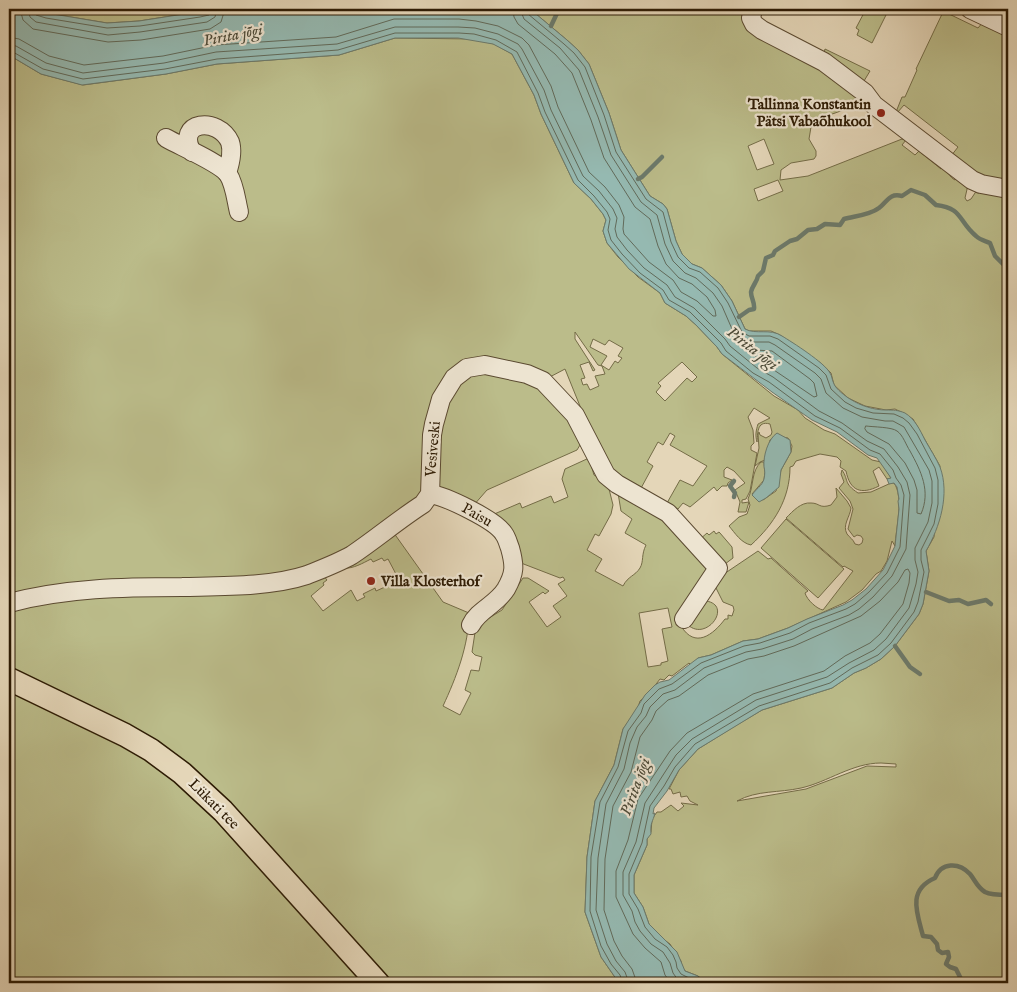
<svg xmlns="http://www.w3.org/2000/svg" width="1017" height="992" font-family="'IM FELL English',serif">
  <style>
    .green { fill: #bbbc8a; stroke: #746c47; fill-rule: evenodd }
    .water { fill: #95b9b1; stroke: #6b7a6c }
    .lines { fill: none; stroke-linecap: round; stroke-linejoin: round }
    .shore { stroke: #616a5a; stroke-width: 1 }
    .stream { stroke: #6b7a6c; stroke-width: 4.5 }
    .minor-casing { stroke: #5b4a31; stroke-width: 20 }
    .major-casing { stroke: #2d1b04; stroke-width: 25 }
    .minor { stroke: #ede4d1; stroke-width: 18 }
    .major { stroke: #e4d6b8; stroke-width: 22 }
    .poi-dot { fill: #8f2418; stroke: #ede4d1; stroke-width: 2 }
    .labels { text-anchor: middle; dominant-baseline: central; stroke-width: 4.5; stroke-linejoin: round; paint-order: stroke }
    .poi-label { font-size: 15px; font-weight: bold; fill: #2d1b04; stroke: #ede4d1; text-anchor: end }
    .street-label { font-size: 15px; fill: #2d1b04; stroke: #ede4d1 }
    .water-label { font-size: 16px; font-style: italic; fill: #4c4a38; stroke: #ede4d1 }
  </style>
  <rect width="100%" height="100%" fill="#e4d6b8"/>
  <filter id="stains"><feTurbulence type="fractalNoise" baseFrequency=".004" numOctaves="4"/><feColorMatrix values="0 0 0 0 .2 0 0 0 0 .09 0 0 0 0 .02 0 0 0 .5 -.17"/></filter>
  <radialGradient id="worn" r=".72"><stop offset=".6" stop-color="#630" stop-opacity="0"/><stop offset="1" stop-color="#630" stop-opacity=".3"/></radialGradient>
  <g class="green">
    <polygon points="32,9 216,9 139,21 107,23 47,13"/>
    <path d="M 527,9 L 741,9 L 745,19 L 769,38 L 860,95 L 860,104 L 824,117 L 811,127 L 809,139 L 816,151 L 816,156 L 814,159 L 791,163 L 781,170 L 780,180 L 808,176 L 902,139 L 906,140 L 902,145 L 915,155 L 919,151 L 941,169 L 943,167 C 948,171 949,177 955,180 L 958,177 L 968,185 L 965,198 L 967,201 L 971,199 L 977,190 L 1008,196 L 1008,983 L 706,983 L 698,976 L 685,971 L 682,966 L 681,961 L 670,944 L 658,935 L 649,924 L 643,907 L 634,893 L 634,875 L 647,845 L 647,839 L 651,832 L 652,819 L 657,812 L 661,812 L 671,805 L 678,811 L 684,806 L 681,803 L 698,805 L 690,801 L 687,796 L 681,797 L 680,792 L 673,794 L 671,789 L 669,789 L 679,770 L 698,749 L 735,726 L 762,710 L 832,688 L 854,673 L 866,668 L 881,659 L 895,646 L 919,614 L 923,604 L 929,571 L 926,551 L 934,537 L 940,466 L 913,419 L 905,414 L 895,409 L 886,410 L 865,406 L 848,398 L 834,385 L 831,373 L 822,364 L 780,335 L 771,331 L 749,331 L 745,329 L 732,301 L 721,285 L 702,268 L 692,264 L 682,254 L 676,241 L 667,209 L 663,204 L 650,196 L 621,150 L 609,113 L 589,64 L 578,50 L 567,40 L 530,9 ZM 764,139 L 774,164 L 757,170 L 748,146 ZM 778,180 L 783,191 L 758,201 L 754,189 ZM 881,763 L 896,764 L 896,767 L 867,766 L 806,789 L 737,801 C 757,790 779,793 801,788 C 828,782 852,763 881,763 Z"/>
    <polygon points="866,9 889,9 872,43 857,35 859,30 856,28"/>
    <polygon points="943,12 947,13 978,28 983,22 1008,31 1008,184 983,179 951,156 958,147 904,105 897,113 896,112 902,97 905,97 917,70 916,69"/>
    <path d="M 395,38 L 473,39 L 494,44 L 512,54 L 534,95 L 541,114 L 574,183 L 591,199 L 603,214 L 606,220 L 603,231 L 607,243 L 618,257 L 638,277 L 660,293 L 665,303 L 686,316 L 696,325 L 717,347 L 722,354 L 774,396 L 798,410 L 805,418 L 824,430 L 835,434 L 872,460 L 881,462 L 891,478 L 887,479 L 879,467 L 873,471 L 879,486 C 861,495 850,491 846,471 L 840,467 L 841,461 L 837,457 L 820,454 L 796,461 L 793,466 L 790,467 C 790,499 774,524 751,545 C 741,543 735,533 729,526 L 739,517 L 747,514 L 750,505 L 748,499 C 754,486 751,471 761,462 L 764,462 L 765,471 L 764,480 L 752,494 L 763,500 L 776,491 L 781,470 L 791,452 L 792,446 L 788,438 L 782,437 L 780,435 L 770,440 L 765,460 L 760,462 L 755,466 L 759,448 L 758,434 L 759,432 L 760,435 L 766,438 L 771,435 L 772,432 L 770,424 C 756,420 758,435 757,442 C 755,435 756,431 758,424 L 770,418 L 754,408 L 748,417 L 753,430 L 754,443 L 751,446 L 751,450 L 757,453 L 750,491 L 746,499 L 742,500 L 742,503 L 749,502 L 746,512 L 738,512 L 740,502 L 735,490 L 745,483 L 734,471 L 727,467 L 724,470 L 724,477 L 732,480 L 728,483 L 727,486 L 722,486 L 717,491 L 714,487 L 690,507 L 683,503 L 678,509 L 667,503 L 680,480 L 693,486 L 707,466 L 670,445 L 675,436 L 670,433 L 663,445 L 658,442 L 647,462 L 653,466 L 640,490 L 619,478 L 603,463 L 565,369 L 546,379 L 550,396 L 583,440 L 577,450 L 487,490 L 473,506 L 442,492 L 323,575 L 327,580 L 323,583 L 324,585 L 311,596 L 323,611 L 351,590 L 357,601 L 365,597 L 363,594 L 375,588 L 376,591 L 394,583 L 392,579 L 397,576 L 388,559 L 384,561 L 382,558 L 373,562 L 371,559 C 363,563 353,569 344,568 L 391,529 L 443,602 L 469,613 C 469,645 456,678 443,706 L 460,715 L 471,693 L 465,690 L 471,670 L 479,671 L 482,657 L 475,655 L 472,652 L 476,626 L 502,610 L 523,578 L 528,578 L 549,591 L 545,594 L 543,592 L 529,602 L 547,627 L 561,617 L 553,606 L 567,596 L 558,584 L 565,580 L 563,577 L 560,578 L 521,563 L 492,515 L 520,503 L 522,508 L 551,496 L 554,503 L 568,497 L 562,479 L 565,469 L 589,458 L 594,475 L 604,481 L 609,489 L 613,505 L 611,514 L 599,536 L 595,534 L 587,550 L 602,559 L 595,571 L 623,586 C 628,576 635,576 640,568 C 644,561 641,555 646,545 L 625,533 L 632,519 L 621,511 L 618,493 L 648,504 L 710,567 L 681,626 C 695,649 713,635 725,619 L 728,619 L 728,615 L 732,616 L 734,610 L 733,606 L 723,602 L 714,584 L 715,580 L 758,551 L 768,559 L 771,558 L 808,591 L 805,593 C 807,600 817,609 823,610 L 853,571 L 844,566 L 843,567 L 786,518 C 793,511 801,502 811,503 C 820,503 819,509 831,505 L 837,497 L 836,488 L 847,501 L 851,508 C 850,517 842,525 847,534 C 850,538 853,539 855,544 L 859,545 L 862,543 L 863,539 L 861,536 L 857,535 L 854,537 L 848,529 L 853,509 L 850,501 L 839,488 L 844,482 L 841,474 L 842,470 C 849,480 843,483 858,493 L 871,492 L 891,483 L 894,483 C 904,497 896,528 895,546 L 892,541 L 887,561 L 881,571 L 876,574 L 862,590 L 846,602 L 788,628 L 758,639 L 743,641 L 711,655 L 698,658 L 691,665 L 689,663 L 672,676 L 669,675 L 664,680 L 660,679 L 650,692 L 640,701 L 637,710 L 623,729 L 614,765 L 595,801 L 587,857 L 585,912 L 601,957 L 619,983 L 9,983 L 9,55 L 41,74 L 83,85 L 166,74 L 217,64 L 339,55 ZM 575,332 L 598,365 L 602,366 L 605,374 L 595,376 L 599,386 L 590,390 L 587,384 L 583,385 L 581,379 L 585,378 L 580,365 L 589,362 L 593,371 L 595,370 L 575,339 ZM 593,339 L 605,345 L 609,340 L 623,348 L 618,356 L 622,358 L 618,363 L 615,361 L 609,370 L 601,365 L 607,356 L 590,347 ZM 682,362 L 697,377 L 692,382 L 687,378 L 665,401 L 656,392 L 661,386 L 658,383 ZM 668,608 L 672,627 L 662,629 L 668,661 L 661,663 L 661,665 L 648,667 L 639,613 Z"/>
    <polygon points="825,49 870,71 864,81 860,83 824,53"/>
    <polygon points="786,519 844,569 818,598 761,548"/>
    <polygon points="714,531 716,534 719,532 720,533 732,547 733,558 725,564 699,540 707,533 709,535"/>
    <path d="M 706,601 C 733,605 707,642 688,625 Z"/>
  </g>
  <g class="water">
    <path d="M 9,9 L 32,9 L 47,13 L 107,23 L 139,21 L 216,9 L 530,9 L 567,40 L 578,50 L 589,64 L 609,113 L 621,150 L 650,196 L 663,204 L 667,209 L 676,241 L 682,254 L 692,264 L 702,268 L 721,285 L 732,301 L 745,329 C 756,335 770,328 782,336 C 792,342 825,363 830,373 C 832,376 832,380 834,384 C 836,389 845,396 850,399 C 861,406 874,410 886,410 C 893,410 898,410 905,413 C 915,419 920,430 925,440 C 930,449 936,458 940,467 C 950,494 940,527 926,551 L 929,571 L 923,604 L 919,614 L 895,646 L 881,659 L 866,668 L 854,673 L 832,688 L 762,710 L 698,749 L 679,770 L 667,791 L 654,808 L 653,814 L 655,813 C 653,822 650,822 651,834 L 647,839 L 647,845 L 634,875 L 634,893 L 643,907 L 649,924 L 677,952 L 685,971 L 698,976 L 706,983 L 619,983 L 601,957 L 585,912 L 587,857 L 595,801 L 614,765 L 623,729 L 645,695 L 655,685 L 660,682 L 669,680 L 698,658 L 711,655 L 743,641 L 758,639 L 788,628 L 807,619 L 843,605 L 852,600 L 866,589 L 883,570 L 895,546 L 899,509 L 898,501 L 899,499 L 897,487 L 894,483 L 889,484 L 887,479 L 891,478 L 877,458 L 868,455 L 837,432 L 812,420 L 772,392 L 722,354 L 717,347 L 696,325 L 686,316 L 665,303 L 660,293 L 629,269 L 607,243 L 603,231 L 606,220 L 603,214 L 591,199 L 574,183 L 541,114 L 534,95 L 512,54 L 493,44 L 458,38 L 395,38 L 339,55 L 217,64 L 166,74 L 82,85 L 41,74 L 9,55 Z"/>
    <path d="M 777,433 L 790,440 L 791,452 L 781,470 L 779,487 L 766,498 L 759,502 L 752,495 C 756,489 762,486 764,479 C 765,474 765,471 764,467 C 763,456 768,439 777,433 Z"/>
  </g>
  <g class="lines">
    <g class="shore">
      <polyline points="20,9 23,20 33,29 108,42 141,40 210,29 221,22 225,9"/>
      <polyline points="28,9 30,17 36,22 108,35 140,32 207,22 215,17 217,9"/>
      <polyline points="34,9 36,15 46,18 107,28 140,26 200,17 209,15 211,9"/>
      <polyline points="520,9 524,19 560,48 579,70 598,117 611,155 641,202 657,215 665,244 673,261 685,273 696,278 713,293 722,306 732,329 739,338 748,342 769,342 775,345 815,373 821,379 826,393 843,408 862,417 885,421 893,421 904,427 929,470 932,481 932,503 928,522 915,548 915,560 918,572 916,584 909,608 886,639 874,650 849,663 827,677 756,700 692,739 676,755 645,803 636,842 623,872 623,895 632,911 635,922 640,931 651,944 663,952 670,963 673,973 678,980 684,983"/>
      <polyline points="527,9 528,14 564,44 574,53 585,67 604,115 616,152 646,199 663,212 671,242 678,257 689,268 700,272 718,288 728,303 742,332 749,336 770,336 778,339 819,368 826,375 831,389 845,402 856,408 873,413 894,414 903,418 909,423 917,434 935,468 938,480 938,504 934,524 921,550 921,560 924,572 918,602 914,612 891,643 878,655 852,668 830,683 759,706 695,744 675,767 664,786 650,806 642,843 629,874 629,894 638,909 645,927 655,939 667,947 673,955 676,962 677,968 681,974 699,983"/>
      <polyline points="9,37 19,39 49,56 84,65 163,56 216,45 336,37 394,19 459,19 476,21 498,26 522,38 529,45 551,86 558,107 589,172 605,187 619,205 624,217 623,229 624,234 649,262 673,280 681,292 697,301 713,316 716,316 715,310 707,297 692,284 679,278 666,264 658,246 650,219 635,207 604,158 591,120 572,73 555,54 518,24 514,17 513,9"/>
      <polyline points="9,45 16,46 46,63 83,73 164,63 216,52 337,44 395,27 458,27 475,28 498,34 518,44 522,49 544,90 551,110 583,176 599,191 613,209 617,218 615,229 617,237 627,250 644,268 667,285 675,297 694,308 725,339 730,346 757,368 773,377 819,411 842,423 867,441 884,449 898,467 907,482 910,495 906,549 892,576 873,597 859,609 849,615 812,629 793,639 762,649 746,652 704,668 675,690 663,694 650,707 646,716 637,727 630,743 624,769 606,804 598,858 596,910 607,944 616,961 625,972 629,983"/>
      <polyline points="9,51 13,52 43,69 83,79 165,69 217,59 338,50 395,33 459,33 474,34 496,40 517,52 538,93 545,112 578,180 594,196 607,212 610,219 608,230 611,240 622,254 640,273 663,290 669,300 690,312 721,343 726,351 753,373 769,382 815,416 840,428 870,450 880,454 893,470 896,478 901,485 904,495 900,547 887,573 869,592 855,604 846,609 809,623 790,633 760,643 744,646 701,663 672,684 659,689 644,704 641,713 628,731 618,767 600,802 591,857 590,911 601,946 611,964 620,975 623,983"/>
      <polygon points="755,350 772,351 810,379 814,383 817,396 814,397 762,362 753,354"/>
      <path d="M 866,426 C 873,427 892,427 897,431 C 903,435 906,445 910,451 C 921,471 931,491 921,514 L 917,513 L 917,490 L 914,480 L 905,463 L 889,444 L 867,432 L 865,429 Z"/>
      <polyline points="637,983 632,969 622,956 614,941 604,910 605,859 613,806 631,772 640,737 652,720 656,711 668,700 679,696 708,675 748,659 764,656 794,646 861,616 880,601 898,582 905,570 908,569 910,573 909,583 903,604 880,634 870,643 845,656 824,671 753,694 687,733 670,751 638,799 628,840 616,871 616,897 633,934 645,948 661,962 665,975 671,983"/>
    </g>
    <g class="stream">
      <polyline points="551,26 559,9"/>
      <polyline points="638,179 642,177 662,157"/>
      <path d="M 739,317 L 749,310 L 754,309 C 755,302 751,299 751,292 C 752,286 757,282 758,276 L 763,271 L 766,258 L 773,255 L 775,251 L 790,241 L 797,239 L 808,230 L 817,229 L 825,224 L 840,225 L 844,219 C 855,216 870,215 879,208 C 888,201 889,193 902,196 L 911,190 L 925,195 L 936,205 C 963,208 958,221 976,236 C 980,240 986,241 990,243 L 995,256 L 1008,269"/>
      <polyline points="734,481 730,486 735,493 734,497"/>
      <polyline points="926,592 949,601 959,600 968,604 986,600 991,604"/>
      <polyline points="895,646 910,667 920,674"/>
      <path d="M 963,983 L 956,969 L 950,967 L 946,964 L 949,957 L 948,952 L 942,953 L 938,950 L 937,944 L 931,937 L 923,936 C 917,913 907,890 935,878 C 941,862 959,862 970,874 C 975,880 977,887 985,892 C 991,895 1001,895 1008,895"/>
    </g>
    <defs>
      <g id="minor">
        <polyline points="753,9 751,18 754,24 762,30 824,62 865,93 874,105 972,180 981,184 1008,189"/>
        <polyline points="970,9 1008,27"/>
        <path d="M 166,138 C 180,146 220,163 228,174 C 235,185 236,200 239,212"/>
        <path d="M 192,152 C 175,121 218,116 230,142 C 233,151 230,164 227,173"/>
        <path d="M 430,494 C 445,496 496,520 504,534 C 507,538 508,543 510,548 C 515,566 515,573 506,589 C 496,605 478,610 471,625"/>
        <path d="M 9,603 C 65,588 124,587 182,587 C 220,586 271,587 307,575 C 322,569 338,563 352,555 C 376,539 398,520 423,504 L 430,494 L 432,435 L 434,424 L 441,399 L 454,378 L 467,368 L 485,365 L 527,374 L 543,381 L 575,415 L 606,475 L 617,484 L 668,513 L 718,568 L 684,619"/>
      </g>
      <polyline id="major" points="9,679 125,735 151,750 182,773 223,811 378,983"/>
    </defs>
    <use href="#minor" class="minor-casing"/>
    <use href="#major" class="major-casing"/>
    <use href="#minor" class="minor"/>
    <use href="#major" class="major"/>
  </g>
  <g class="poi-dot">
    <circle cx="881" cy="113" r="5"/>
    <circle cx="371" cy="581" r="5"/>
  </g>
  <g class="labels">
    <g class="poi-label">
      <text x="871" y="104">Tallinna Konstantin<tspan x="871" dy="17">Pätsi Vabaõhukool</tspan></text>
      <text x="381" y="581" text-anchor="start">Villa Klosterhof</text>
    </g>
    <g class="street-label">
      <text transform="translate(433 449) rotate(-85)">Vesiveski</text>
      <text transform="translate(477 515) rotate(30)">Paisu</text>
      <text transform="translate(214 804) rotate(45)">Lükati tee</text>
    </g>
    <g class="water-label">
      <text transform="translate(233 36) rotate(-11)">Pirita jõgi</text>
      <text transform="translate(752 349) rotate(38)">Pirita jõgi</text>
      <text transform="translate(636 787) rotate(-70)">Pirita jõgi</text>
    </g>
  </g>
  <rect width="1017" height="992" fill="none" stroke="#e4d6b8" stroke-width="30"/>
  <rect x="10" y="10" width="997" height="972" fill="none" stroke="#2d1b04" stroke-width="2.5"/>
  <rect x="15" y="15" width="987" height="962" fill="none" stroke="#2d1b04"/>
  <rect width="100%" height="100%" filter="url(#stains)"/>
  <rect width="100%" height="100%" fill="url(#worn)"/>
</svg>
